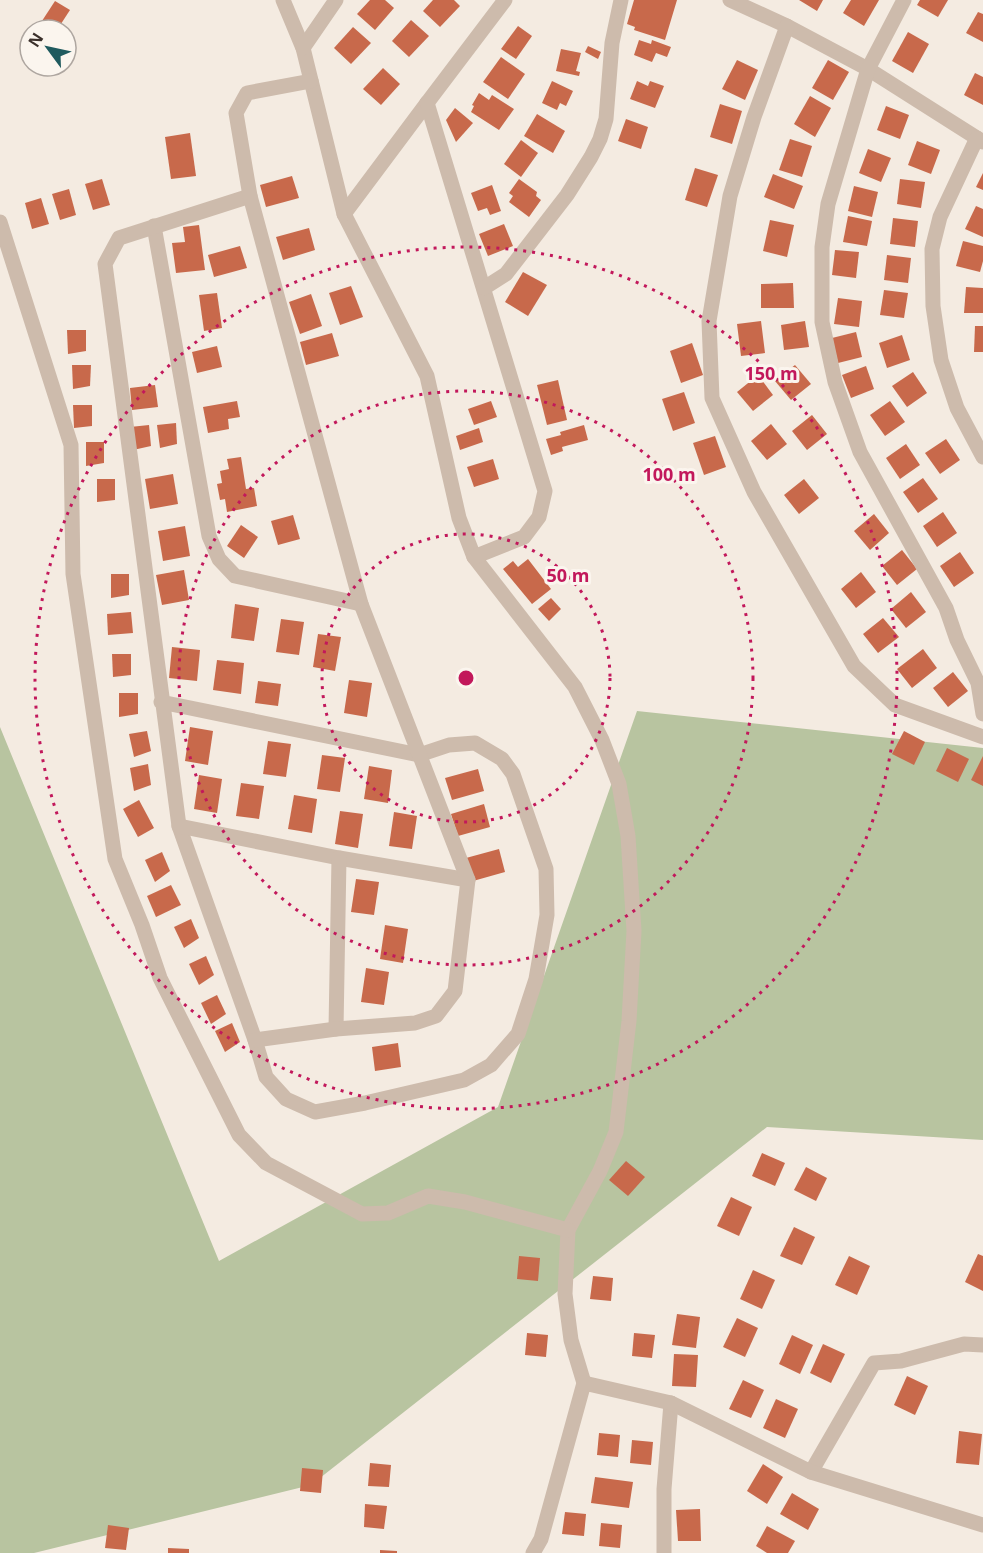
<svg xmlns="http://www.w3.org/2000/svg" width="983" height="1553" font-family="'Open Sans',sans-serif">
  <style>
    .green { fill: #b8c4a0 }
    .building { fill: #c8694b }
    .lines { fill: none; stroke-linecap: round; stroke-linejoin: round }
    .minor { stroke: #cdbbac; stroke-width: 15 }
    .tertiary { stroke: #cdbbac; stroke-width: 15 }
    .ring { fill: none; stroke: #c2185b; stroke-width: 3; stroke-dasharray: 3 6 }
    .centre { fill: #c2185b; stroke: #fbf5ee; stroke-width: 3 }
    .ring-label { font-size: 18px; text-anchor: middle; font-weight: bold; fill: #c2185b; stroke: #fbf5ee; stroke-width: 6; stroke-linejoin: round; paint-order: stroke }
  </style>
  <rect width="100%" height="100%" fill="#f4ebe1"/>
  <polygon class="green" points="637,711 983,748 983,1140 767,1127 311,1485 34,1553 0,1553 0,727 219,1261 498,1107"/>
  <g class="building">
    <polygon points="370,0 385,0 394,8 375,30 357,14"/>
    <polygon points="433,0 454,0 460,6 440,27 423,11"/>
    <polygon points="634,0 677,0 665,40 634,30 635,27 627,24"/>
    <polygon points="799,0 823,0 817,11"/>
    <polygon points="851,0 879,0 864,26 843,13"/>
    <polygon points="920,0 948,0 938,17 917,5"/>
    <polygon points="55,1 70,10 57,30 50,30 40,24"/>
    <polygon points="978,12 983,14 983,42 966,33"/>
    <polygon points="411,20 429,36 409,57 392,41"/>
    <polygon points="518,26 532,36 516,59 501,49"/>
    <polygon points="353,27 371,43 351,64 334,48"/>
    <polygon points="908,32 929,44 913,73 892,61"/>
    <polygon points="639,40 651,44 652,40 671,47 667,57 656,53 652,62 634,55"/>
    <polygon points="588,46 601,52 598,59 585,52"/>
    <polygon points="561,49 581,53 576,71 580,72 579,76 556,71"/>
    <polygon points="501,57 525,74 508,99 483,82"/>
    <polygon points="737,60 758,70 745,100 722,89"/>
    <polygon points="828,60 849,72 833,100 812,88"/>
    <polygon points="383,68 400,84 381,105 363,89"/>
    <polygon points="975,73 983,77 983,105 964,95"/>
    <polygon points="552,81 573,91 566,106 560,103 557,110 542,103"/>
    <polygon points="637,81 648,86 650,81 664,86 655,108 630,99"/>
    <polygon points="479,93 489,100 492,95 514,109 499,130 471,112 474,106 472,105"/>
    <polygon points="810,96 831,108 815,137 794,124"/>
    <polygon points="720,104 742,111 732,144 710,137"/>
    <polygon points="886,106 909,115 900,139 877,130"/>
    <polygon points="455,108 473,123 456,142 446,120"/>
    <polygon points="537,114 565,131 553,153 524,136"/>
    <polygon points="626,119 648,127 641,149 618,141"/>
    <polygon points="190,133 196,176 171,179 165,137"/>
    <polygon points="790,139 812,146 802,177 779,170"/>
    <polygon points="521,140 538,153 521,177 504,164"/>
    <polygon points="917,141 940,150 931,174 908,165"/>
    <polygon points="868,149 891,158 881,182 859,173"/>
    <polygon points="695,168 718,175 707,207 685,200"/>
    <polygon points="983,173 983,190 976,187"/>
    <polygon points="773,174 803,186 794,209 764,197"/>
    <polygon points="292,176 299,198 266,207 260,185"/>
    <polygon points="102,179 110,205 93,210 85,184"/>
    <polygon points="519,179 537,192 536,196 541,200 529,217 509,202 513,196 509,193"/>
    <polygon points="900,179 925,182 921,208 897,204"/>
    <polygon points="492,185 501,211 490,215 487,208 478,211 471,193"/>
    <polygon points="854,186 878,192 872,217 848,211"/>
    <polygon points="69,189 76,215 60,220 52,194"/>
    <polygon points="41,198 49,224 32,229 25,203"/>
    <polygon points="976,206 983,209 983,237 965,229"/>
    <polygon points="848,216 872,221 867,246 843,242"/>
    <polygon points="893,218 918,221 915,247 890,244"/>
    <polygon points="770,220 794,225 787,257 763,251"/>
    <polygon points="504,224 513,246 488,256 479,234"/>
    <polygon points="199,225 205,270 176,273 172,243 185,242 183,227"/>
    <polygon points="309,228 315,250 283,260 276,237"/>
    <polygon points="963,241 983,246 983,261 980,272 956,266"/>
    <polygon points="240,246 247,268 214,277 208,255"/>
    <polygon points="835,250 859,252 856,278 832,275"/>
    <polygon points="887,255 911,258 908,283 884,280"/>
    <polygon points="523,272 547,285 528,316 505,302"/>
    <polygon points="793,283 794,308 761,308 761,284"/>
    <polygon points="351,286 363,317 340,325 329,293"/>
    <polygon points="966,287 983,288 983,313 964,313"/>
    <polygon points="884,290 908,293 904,318 880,315"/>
    <polygon points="217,293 222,328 204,331 199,295"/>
    <polygon points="311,294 322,326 300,334 289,302"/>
    <polygon points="838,298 862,301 859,327 834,324"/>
    <polygon points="761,321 765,353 741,356 737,324"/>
    <polygon points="805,321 809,347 784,350 781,325"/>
    <polygon points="975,326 983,326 983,352 974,352"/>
    <polygon points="67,330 86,330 86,351 68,354"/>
    <polygon points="856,332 862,357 838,363 832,338"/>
    <polygon points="332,333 339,356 306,365 300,342"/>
    <polygon points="902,335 910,360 887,368 879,343"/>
    <polygon points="692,343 703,375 681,383 670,351"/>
    <polygon points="217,346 222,367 197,373 192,352"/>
    <polygon points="72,365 91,365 90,386 73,389"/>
    <polygon points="795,365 811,384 791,400 775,381"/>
    <polygon points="866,366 874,389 851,398 842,375"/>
    <polygon points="913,372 927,393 907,407 892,386"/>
    <polygon points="758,375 773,395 753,411 737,392"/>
    <polygon points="558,380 567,420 547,425 537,385"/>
    <polygon points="155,385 158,407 132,410 130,388"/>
    <polygon points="684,392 695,423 673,431 662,399"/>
    <polygon points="237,401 240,417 228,419 229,429 208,433 203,407"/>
    <polygon points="491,401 497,417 474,425 468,409"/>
    <polygon points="890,401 905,422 885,436 870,415"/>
    <polygon points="73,405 92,405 92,426 74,428"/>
    <polygon points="812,415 827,434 807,450 792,431"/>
    <polygon points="176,423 177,444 160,448 157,425"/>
    <polygon points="771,424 787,444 767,460 751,441"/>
    <polygon points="149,425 151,446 133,450 130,427"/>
    <polygon points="584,425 588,440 562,447 563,451 551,455 546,439 561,435 560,432"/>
    <polygon points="479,428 483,442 460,450 456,436"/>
    <polygon points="715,436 726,467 704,475 693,443"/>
    <polygon points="946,439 960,460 940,474 925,453"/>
    <polygon points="86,442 104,442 104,463 86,466"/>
    <polygon points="906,444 920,465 900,479 886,458"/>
    <polygon points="241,457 246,489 254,488 257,506 227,512 225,499 220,500 217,484 222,483 220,471 229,469 227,459"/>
    <polygon points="493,459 499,479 474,487 467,467"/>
    <polygon points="173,474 178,504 150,509 145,479"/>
    <polygon points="923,478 938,499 918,513 903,492"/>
    <polygon points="97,479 115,479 115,500 97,502"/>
    <polygon points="804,479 819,498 799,514 784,495"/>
    <polygon points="943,512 957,533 937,547 923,526"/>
    <polygon points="874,514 889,533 870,550 854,531"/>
    <polygon points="293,515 300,539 278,545 271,521"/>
    <polygon points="241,525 258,537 244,558 227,546"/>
    <polygon points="185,526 190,556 163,561 158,531"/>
    <polygon points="902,550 917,569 897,585 882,566"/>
    <polygon points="960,552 974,573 954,587 940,566"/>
    <polygon points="528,559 551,589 532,604 503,569 513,561 518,567"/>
    <polygon points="184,570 189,600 162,605 156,575"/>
    <polygon points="861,572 876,592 856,608 841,589"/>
    <polygon points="111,574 129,574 129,595 111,598"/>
    <polygon points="911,592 926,612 906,628 891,609"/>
    <polygon points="551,598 561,609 549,621 538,609"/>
    <polygon points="235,604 259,608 254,641 231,638"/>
    <polygon points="131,612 133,633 108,635 107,614"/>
    <polygon points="883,618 899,637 878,653 863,634"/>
    <polygon points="281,619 304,622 299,655 276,652"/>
    <polygon points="318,634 341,637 335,671 313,667"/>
    <polygon points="172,647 200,650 197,681 169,678"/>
    <polygon points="923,649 937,668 912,688 897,669"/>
    <polygon points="112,654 131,654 131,675 113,677"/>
    <polygon points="217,660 244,663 241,694 213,690"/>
    <polygon points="953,672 968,691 948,707 933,688"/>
    <polygon points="349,680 372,683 367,717 344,713"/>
    <polygon points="258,681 281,684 278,706 255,703"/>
    <polygon points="119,693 138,693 138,714 119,717"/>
    <polygon points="190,727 213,731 208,765 185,761"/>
    <polygon points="147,731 151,751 134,757 129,734"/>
    <polygon points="904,731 925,742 914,765 892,754"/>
    <polygon points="268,741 291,744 286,777 263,774"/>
    <polygon points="947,748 969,759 958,782 936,771"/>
    <polygon points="322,755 345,758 340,792 317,789"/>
    <polygon points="983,756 983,786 971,780"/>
    <polygon points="148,764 151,785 134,791 130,768"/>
    <polygon points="369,766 392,770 388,803 364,799"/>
    <polygon points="478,769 484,791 452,800 445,778"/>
    <polygon points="199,775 222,779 217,813 194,809"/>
    <polygon points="241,783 264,786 259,819 236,816"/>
    <polygon points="294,795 317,799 312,833 288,829"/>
    <polygon points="139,800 154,828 138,837 123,809"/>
    <polygon points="484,804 490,827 458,836 451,814"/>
    <polygon points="340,811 363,814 358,848 335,844"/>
    <polygon points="394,812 417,816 412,849 389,846"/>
    <polygon points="499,849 505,872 473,881 466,858"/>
    <polygon points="162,852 170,871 155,882 145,860"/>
    <polygon points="356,879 379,882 374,915 351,912"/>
    <polygon points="171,885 181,905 156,917 147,896"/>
    <polygon points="191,919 199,938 184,948 174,927"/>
    <polygon points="385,925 408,929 403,963 380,959"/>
    <polygon points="206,956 214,975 199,985 189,964"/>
    <polygon points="366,968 389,972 384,1005 361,1002"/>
    <polygon points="217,995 226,1014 211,1024 201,1003"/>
    <polygon points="232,1023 240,1042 225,1052 215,1031"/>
    <polygon points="398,1043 401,1067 375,1071 372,1047"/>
    <polygon points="762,1153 785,1163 775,1186 752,1176"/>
    <polygon points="626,1161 645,1177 628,1196 609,1180"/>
    <polygon points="806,1167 827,1178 816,1201 794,1190"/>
    <polygon points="731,1197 752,1207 739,1236 717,1226"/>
    <polygon points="794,1227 815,1237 802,1265 780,1256"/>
    <polygon points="978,1254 983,1256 983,1291 965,1282"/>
    <polygon points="519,1256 540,1258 538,1281 517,1279"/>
    <polygon points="849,1256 870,1266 857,1295 835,1285"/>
    <polygon points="753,1270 775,1280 762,1309 740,1299"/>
    <polygon points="593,1276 613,1278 611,1301 590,1299"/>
    <polygon points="677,1314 700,1317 696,1348 672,1345"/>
    <polygon points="737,1318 758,1328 745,1357 723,1347"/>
    <polygon points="527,1333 548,1335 546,1357 525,1355"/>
    <polygon points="634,1333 655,1335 652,1358 632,1356"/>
    <polygon points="792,1335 813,1345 800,1374 779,1364"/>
    <polygon points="823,1344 845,1354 831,1383 810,1373"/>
    <polygon points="674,1354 698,1355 696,1387 672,1386"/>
    <polygon points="907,1376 928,1386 915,1415 894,1405"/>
    <polygon points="743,1380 764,1390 751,1418 729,1409"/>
    <polygon points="776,1399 798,1409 785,1438 763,1428"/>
    <polygon points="959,1431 982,1434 979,1465 956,1463"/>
    <polygon points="599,1433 620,1435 618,1457 597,1455"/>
    <polygon points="632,1440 653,1442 651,1465 630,1463"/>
    <polygon points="370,1463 391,1465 389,1487 368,1486"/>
    <polygon points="763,1464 783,1477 767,1504 747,1491"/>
    <polygon points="302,1468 323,1470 321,1493 300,1491"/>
    <polygon points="595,1477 633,1482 629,1508 591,1503"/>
    <polygon points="792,1493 819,1509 808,1530 780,1514"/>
    <polygon points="365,1504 387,1506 384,1529 364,1527"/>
    <polygon points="700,1509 701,1541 678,1541 676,1510"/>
    <polygon points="565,1512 586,1514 584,1536 562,1534"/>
    <polygon points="601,1523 622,1525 620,1548 599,1546"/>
    <polygon points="108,1525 129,1528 126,1550 105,1548"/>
    <polygon points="767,1526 795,1541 788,1553 767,1553 756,1546"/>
    <polygon points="168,1548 189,1549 189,1553 168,1553"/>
    <polygon points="380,1550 397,1551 397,1553 380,1553"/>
  </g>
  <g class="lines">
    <g class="minor">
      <polyline points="283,0 303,48 344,214 427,376 459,518 474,557 575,687 602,740 619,784 628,836 634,931 629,1021 616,1132 600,1171 568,1230 565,1294 571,1340 584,1383"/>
      <polyline points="730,0 787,26 868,69 983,142"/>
      <polyline points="904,0 868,69 828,204 822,247 822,322 835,382 860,452 946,608 957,640 978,683 983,714"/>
      <polyline points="787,26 754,117 730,196 709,321 712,398 754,492 854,666 895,705 983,737"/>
      <polyline points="303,48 336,0"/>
      <polyline points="427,103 545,491 539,517 524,537 474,557"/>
      <polyline points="977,138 940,217 932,249 933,306 941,360 957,408 983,457"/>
      <polyline points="344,214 427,103"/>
      <polyline points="0,222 71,445 73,574 115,859 142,925 160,978 239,1135 266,1163 362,1214 388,1213 428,1196 465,1202 568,1230"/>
      <polyline points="154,226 209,536 219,559 235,576 361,604"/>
      <polyline points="484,288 506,274 567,195 591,157 600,139 606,119 612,43 621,0"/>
      <polyline points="161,702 419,755 449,745 475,743 502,759 513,774 546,869 547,915 536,979 518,1034 491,1065 464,1080 365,1103 315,1112 286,1099 266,1077 255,1040 179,826 105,264 119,238 250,196"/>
      <polyline points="179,826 339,858 468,880"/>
      <polyline points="336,1029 339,858"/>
      <polyline points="255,1040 336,1029 415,1023 436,1016 455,991 468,880 361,604 250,196 236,113 247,93 311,81"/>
      <polyline points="811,1472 874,1363 901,1361 964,1344 983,1345"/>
      <polyline points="664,1553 664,1489 671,1403"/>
    </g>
    <g class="tertiary">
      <polyline points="427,103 505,0"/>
      <polyline points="533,1553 541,1539 584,1383 671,1403 811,1472 983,1525"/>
    </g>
  </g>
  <g class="ring">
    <circle cx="466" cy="678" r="144"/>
    <circle cx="466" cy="678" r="287"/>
    <circle cx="466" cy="678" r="431"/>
  </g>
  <circle cx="466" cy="678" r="9" class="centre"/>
  <g class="ring-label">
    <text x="771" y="380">150 m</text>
    <text x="669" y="481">100 m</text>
    <text x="568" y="582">50 m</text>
  </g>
  <g transform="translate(48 48) rotate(303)"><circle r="28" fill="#fbf5ee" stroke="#aea6a0" stroke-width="1.5"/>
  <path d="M0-4.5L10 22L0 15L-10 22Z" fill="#1f5a5e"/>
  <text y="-9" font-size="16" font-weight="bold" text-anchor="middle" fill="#3b302b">N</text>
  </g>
</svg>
